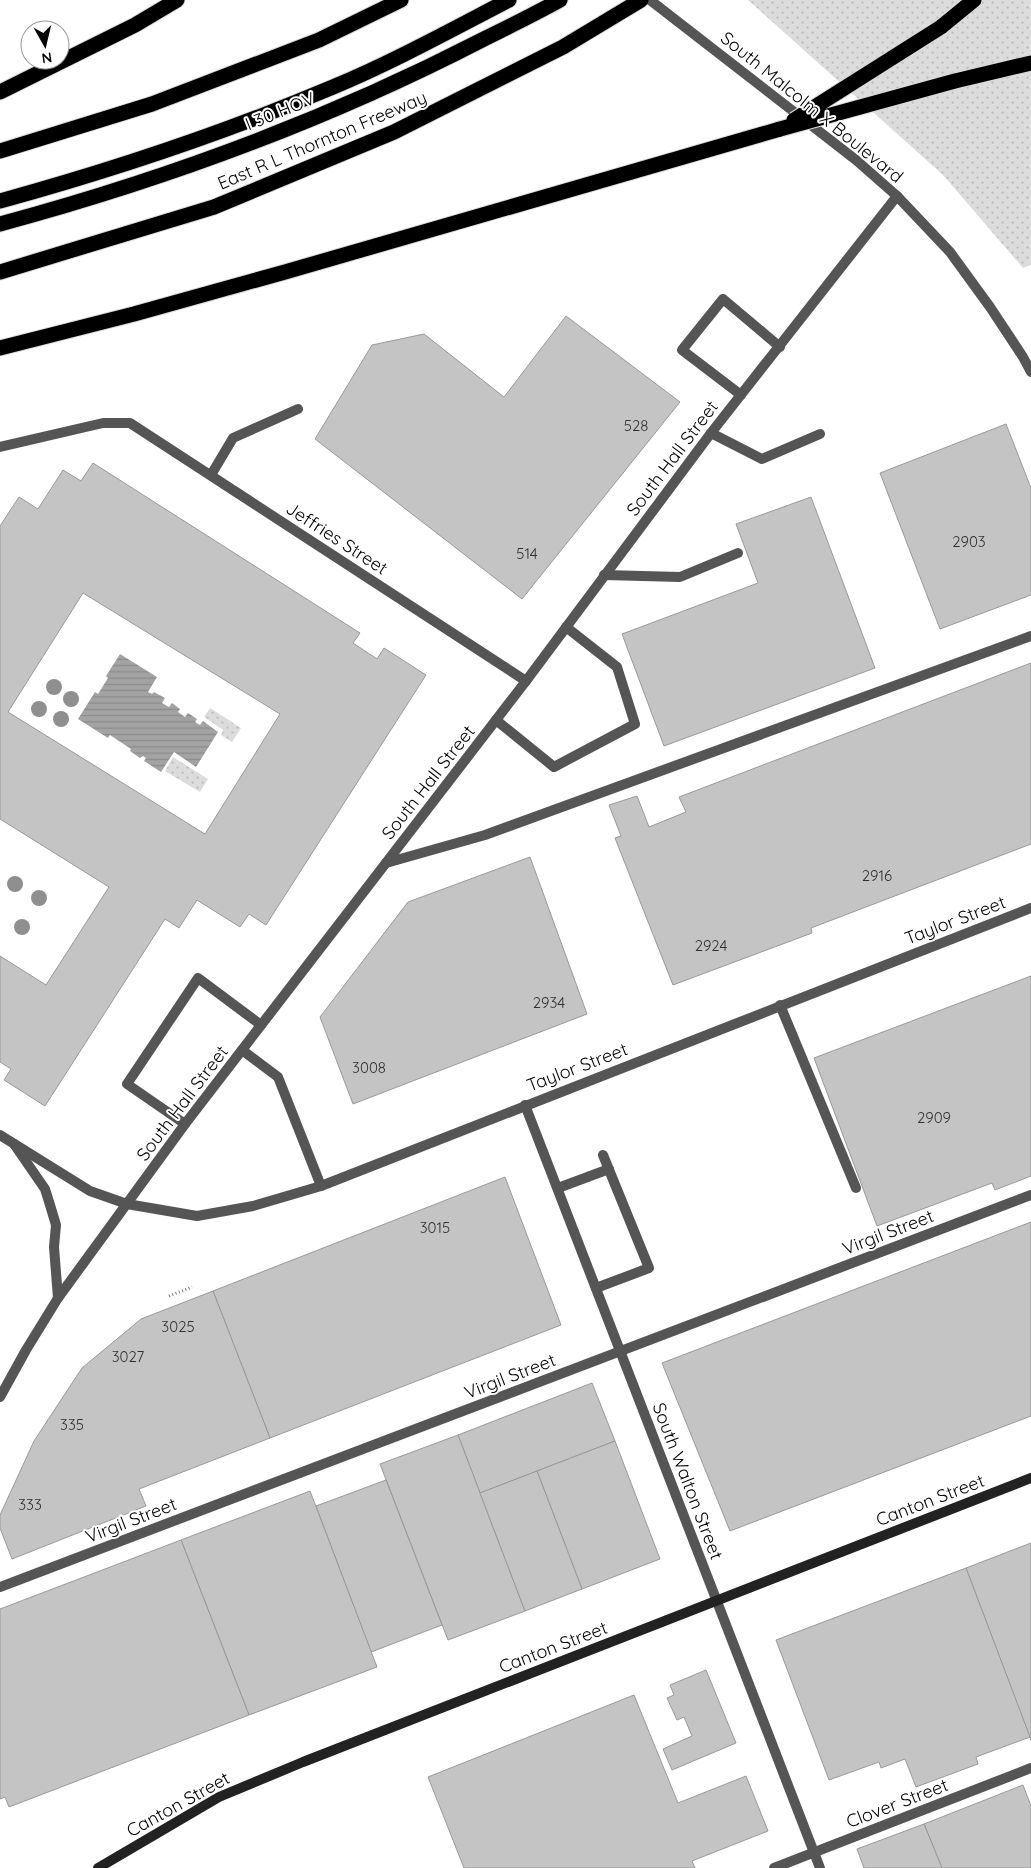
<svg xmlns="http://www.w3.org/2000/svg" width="1031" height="1868" font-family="Quicksand,sans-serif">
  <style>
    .grass { fill: url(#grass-dots) }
    .water { fill: url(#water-rules) }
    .building { fill: #c4c4c4; stroke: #999; fill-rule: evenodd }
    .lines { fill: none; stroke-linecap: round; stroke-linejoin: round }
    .motorway-casing { stroke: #dbdbdb; stroke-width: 17 }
    .path { stroke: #777; stroke-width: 3; stroke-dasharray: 1 2.5; stroke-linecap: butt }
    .service { stroke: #555; stroke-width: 10 }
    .minor { stroke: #555; stroke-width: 10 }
    .tertiary { stroke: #555; stroke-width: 10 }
    .secondary { stroke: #222; stroke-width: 10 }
    .motorway { stroke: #000; stroke-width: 15 }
    .motorway-bridge-casing { stroke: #dbdbdb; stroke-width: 17; stroke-linecap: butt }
    .motorway-bridge { stroke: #000; stroke-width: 15 }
    .tree { fill: #8f8f8f }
    .labels { text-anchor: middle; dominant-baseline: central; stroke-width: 4; stroke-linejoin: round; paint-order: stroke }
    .number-label { font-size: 15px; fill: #313131 }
    .street-label { font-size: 18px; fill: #000; stroke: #fff }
  </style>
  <defs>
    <pattern id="grass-dots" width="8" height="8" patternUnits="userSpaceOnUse" patternTransform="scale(1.25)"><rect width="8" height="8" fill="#dcdcdc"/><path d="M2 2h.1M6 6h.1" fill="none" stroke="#bbb" stroke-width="1.8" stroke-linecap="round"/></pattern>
    <pattern id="water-rules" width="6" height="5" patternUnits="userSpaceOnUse" patternTransform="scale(1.25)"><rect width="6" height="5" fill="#a3a3a3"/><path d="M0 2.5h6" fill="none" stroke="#8b8b8b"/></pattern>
  </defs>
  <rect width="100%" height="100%" fill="#fff"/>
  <g class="grass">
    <polygon points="748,0 1031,0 1031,265 1023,268 943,175"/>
    <polygon points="210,708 241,728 232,742 221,735 223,730 204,717"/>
    <polygon points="173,757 208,779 200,792 165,771"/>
  </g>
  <polygon class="water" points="120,654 157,677 148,692 152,694 154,692 165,698 162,703 169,707 172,703 180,709 178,712 185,717 188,713 197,719 195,722 200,725 203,721 218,732 196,767 174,752 161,772 144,761 146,758 143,756 140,758 130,751 131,749 110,735 108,738 78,719 95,692 98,694 108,678 106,676"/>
  <g class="building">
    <polygon points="566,316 680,402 522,599 315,439 372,345 424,334 504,397"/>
    <polygon points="1006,424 1031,488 1031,595 940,629 880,473"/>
    <path d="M 93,463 L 360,633 L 353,643 L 377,659 L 384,648 L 426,675 L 266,925 L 249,914 L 240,927 L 197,900 L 179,928 L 165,919 L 45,1106 L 4,1080 L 11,1069 L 0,1062 L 0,956 L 46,985 L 109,887 L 0,819 L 0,526 L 19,497 L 38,509 L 63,470 L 81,481 ZM 83,593 L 280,714 L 205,834 L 8,712 Z"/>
    <polygon points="811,497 875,668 664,746 622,634 758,583 736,524"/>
    <polygon points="1031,663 1031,844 811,928 812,933 673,985 615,838 621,836 609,805 637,796 649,827 686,812 679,797"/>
    <polygon points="530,857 587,1014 353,1104 320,1017 408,902"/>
    <polygon points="1031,976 1031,1176 995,1190 992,1183 877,1226 814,1058"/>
    <polygon points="505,1177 561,1325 270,1438 213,1291"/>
    <polygon points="1031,1222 1031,1416 730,1531 662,1363"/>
    <polygon points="213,1291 270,1438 139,1489 146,1506 12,1559 0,1528 0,1515 34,1441 82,1368 141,1319"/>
    <polygon points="592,1383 615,1441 480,1493 458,1435"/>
    <polygon points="458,1435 525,1611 448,1640 380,1464"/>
    <polygon points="615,1441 660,1559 582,1589 537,1471"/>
    <polygon points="537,1471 582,1589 525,1611 480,1493"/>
    <polygon points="386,1480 442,1625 371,1652 316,1506"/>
    <polygon points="310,1491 377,1667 249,1715 181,1540"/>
    <polygon points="181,1540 249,1715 9,1807 5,1797 0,1799 0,1609"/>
    <polygon points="1031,1543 1031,1740 966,1568"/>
    <polygon points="966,1568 1030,1737 976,1757 978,1764 916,1787 905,1759 881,1768 879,1762 829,1780 776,1640"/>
    <polygon points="706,1670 736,1743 672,1770 663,1749 692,1736 684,1717 677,1720 667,1698 674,1695 670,1685"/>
    <polygon points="634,1695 678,1803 746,1776 768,1831 692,1861 695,1868 464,1868 428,1777"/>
    <polygon points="1023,1785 1031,1806 1031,1868 942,1868 924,1824"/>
    <polygon points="924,1824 942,1868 864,1868 857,1849"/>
  </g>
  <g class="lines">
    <defs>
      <g id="motorway">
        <polyline points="941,27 974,0"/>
        <polyline points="0,92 135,25 177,0"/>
        <polyline points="0,151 152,104 319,40 401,0"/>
        <path d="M 0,201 C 113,170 224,133 333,87 C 393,62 451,30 509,0"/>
        <path d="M 0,224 C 167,179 329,119 482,40 C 508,27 535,14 560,0"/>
        <polyline points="0,272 214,207 394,132 563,47 641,0"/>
        <polyline points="0,348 134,314 285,272 780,129"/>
      </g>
    </defs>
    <use href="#motorway" class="motorway-casing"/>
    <polyline class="path" points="169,1296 192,1287"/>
    <g class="service">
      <polyline points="741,395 682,350 723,299 780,347"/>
      <polyline points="711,433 762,459 820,434"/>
      <polyline points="0,447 103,423 130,423 526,681"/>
      <polyline points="211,475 233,438 298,409"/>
      <polyline points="604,575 680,577 738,553"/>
      <polyline points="496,720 554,767 635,724 617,667 566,627"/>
      <polyline points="386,863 485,835 1031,636"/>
      <polyline points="780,1005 856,1188"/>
      <polyline points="242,1050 278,1077 321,1186"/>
      <polyline points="185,1124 127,1084 198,978 261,1025"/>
      <polyline points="558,1188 609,1169"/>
      <polyline points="596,1288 649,1268 603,1155"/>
      <polyline points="0,1587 1031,1195"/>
      <polyline points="774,1868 1031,1768"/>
    </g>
    <g class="minor">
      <polyline points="525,1105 820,1868"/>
      <polyline points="0,1135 90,1191 127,1204 197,1216 253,1206 321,1186 1031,908"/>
    </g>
    <g class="tertiary">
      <polyline points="650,0 856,160 897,196 950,252 990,307 1023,357 1031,372"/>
      <polyline points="14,1144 45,1189 50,1205 56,1225 54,1247 58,1298"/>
      <polyline points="0,1397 26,1350 58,1298 185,1124 526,681 711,433 897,196"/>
    </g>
    <polyline class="secondary" points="98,1868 219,1797 303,1762 1031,1478"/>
    <use href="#motorway" class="motorway"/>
    <defs>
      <g id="motorway-bridge">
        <polyline points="794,120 941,27"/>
        <polyline points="780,129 955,81 1031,63"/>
      </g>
    </defs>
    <use href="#motorway-bridge" class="motorway-bridge-casing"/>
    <use href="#motorway-bridge" class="motorway-bridge"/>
  </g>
  <g class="tree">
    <circle cx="54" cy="687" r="8"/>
    <circle cx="71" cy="699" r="8"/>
    <circle cx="39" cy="709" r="8"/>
    <circle cx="61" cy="719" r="8"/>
    <circle cx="15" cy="884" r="8"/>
    <circle cx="39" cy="898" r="8"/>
    <circle cx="22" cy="927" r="8"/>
  </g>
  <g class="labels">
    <g class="number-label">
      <text x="636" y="425">528</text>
      <text x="969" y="541">2903</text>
      <text x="527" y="553">514</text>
      <text x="877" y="875">2916</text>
      <text x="711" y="945">2924</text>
      <text x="549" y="1002">2934</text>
      <text x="369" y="1067">3008</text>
      <text x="934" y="1117">2909</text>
      <text x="435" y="1227">3015</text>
      <text x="178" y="1326">3025</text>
      <text x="128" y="1356">3027</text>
      <text x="72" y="1424">335</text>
      <text x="30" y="1504">333</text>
    </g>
    <g class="street-label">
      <text transform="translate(812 107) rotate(39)">South Malcolm X Boulevard</text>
      <text transform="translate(280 111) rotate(-22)">I 30 HOV</text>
      <text transform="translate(322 140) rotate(-23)">East R L Thornton Freeway</text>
      <text transform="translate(672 458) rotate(-53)">South Hall Street</text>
      <text transform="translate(337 538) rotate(33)">Jeffries Street</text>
      <text transform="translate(428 782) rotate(-52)">South Hall Street</text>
      <text transform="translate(955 920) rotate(-21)">Taylor Street</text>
      <text transform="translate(577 1067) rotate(-21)">Taylor Street</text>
      <text transform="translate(182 1103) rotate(-53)">South Hall Street</text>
      <text transform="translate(888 1232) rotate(-21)">Virgil Street</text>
      <text transform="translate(510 1376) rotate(-21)">Virgil Street</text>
      <text transform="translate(688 1481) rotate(69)">South Walton Street</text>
      <text transform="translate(930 1500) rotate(-21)">Canton Street</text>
      <text transform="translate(131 1520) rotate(-21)">Virgil Street</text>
      <text transform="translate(553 1647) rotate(-21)">Canton Street</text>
      <text transform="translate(897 1803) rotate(-21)">Clover Street</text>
      <text transform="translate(178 1804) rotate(-29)">Canton Street</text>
    </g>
  </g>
  <g transform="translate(45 45) rotate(172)"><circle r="24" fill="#ffffff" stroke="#999999"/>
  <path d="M0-4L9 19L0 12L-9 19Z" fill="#000000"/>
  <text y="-8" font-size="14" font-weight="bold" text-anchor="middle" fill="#000000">N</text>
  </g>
</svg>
